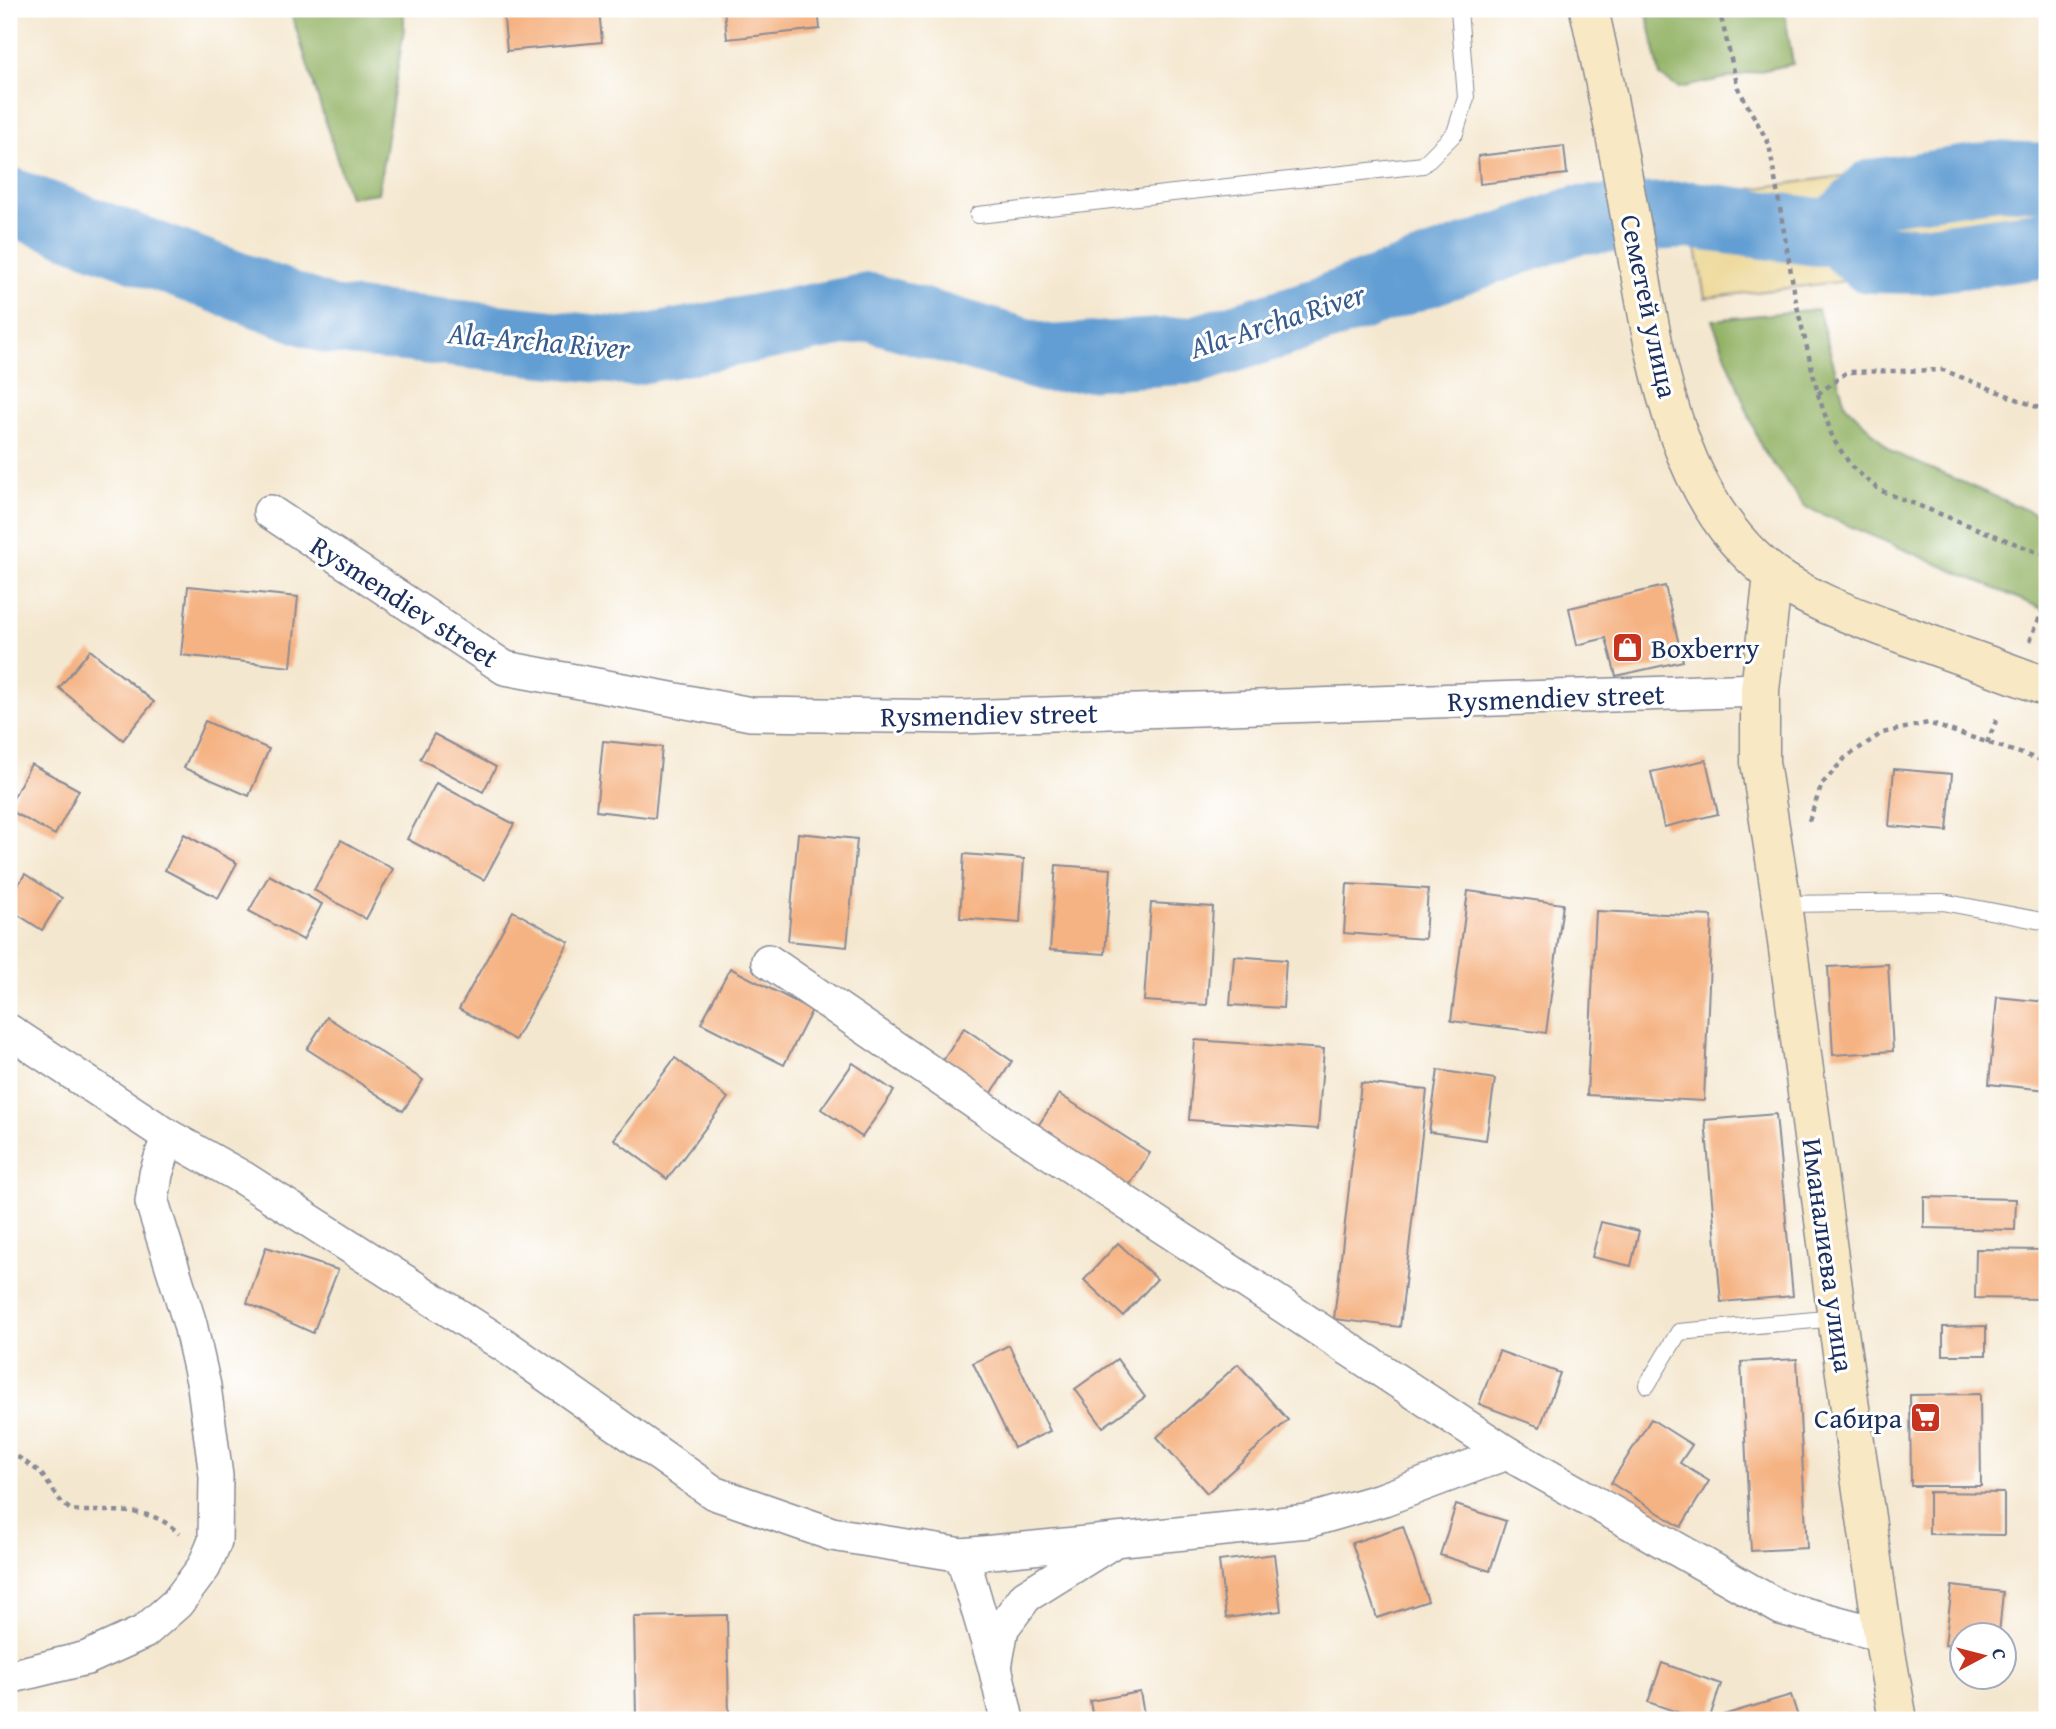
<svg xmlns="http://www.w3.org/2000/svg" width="2056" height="1729" font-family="'Gentium Book Plus',serif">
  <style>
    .forest { fill: #93b265; stroke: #577062; stroke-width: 2 }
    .sand { fill: #eeda9e; stroke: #84847e; stroke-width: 2 }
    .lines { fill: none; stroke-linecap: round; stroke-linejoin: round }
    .river { stroke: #629ed3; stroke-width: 68 }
    .building { fill: #f5b383 }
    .lane-casing { stroke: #888b96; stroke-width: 18 }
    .street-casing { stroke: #888b96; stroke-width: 36 }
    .secondary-casing { stroke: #888b96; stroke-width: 41 }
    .path { stroke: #888b96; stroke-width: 4.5; stroke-dasharray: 5 5; stroke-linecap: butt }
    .lane { stroke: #fff; stroke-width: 16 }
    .street { stroke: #fff; stroke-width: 33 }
    .secondary { stroke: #f8e8c3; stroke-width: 38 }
    .labels { text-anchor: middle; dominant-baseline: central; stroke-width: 6; stroke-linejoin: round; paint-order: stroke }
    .street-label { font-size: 28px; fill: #1b2f5e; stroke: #fff }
    .poi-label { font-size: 28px; fill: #1b2f5e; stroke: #fff; text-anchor: start }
    .water-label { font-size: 30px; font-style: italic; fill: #375b8d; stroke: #fff }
  </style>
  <rect width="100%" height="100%" fill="#fff"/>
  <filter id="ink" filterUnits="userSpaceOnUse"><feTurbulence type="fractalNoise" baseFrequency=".0143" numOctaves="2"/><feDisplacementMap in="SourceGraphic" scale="14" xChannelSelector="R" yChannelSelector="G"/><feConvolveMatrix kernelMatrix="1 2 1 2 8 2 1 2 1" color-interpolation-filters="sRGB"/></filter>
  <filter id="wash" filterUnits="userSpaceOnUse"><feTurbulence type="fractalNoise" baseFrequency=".00686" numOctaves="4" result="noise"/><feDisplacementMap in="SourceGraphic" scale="28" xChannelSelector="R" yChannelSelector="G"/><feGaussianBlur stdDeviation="1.57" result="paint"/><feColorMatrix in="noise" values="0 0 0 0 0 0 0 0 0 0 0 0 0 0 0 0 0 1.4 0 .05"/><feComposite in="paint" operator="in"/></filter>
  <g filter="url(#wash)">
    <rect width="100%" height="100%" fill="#f4e7cf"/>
    <g class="forest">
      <polygon points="290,9 404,9 404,29 378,193 349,197"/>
      <polygon points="1646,9 1784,9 1793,64 1679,88 1660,76"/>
      <polygon points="1818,309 1845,404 1892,452 2047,519 2047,611 1805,507 1762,449 1712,320"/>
    </g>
    <polygon class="sand" points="2018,151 2047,152 2047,266 1962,267 1705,298 1687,198"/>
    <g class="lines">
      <g class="river">
        <polyline points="9,201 329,320 628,352 870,307 1048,359 1195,350 1299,318 1577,220 1691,215 1817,232 1837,231 1874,193 1997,175 2047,177"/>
        <polyline points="1837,231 1869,259 1922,260 2047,244"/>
      </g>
    </g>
    <g id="blocks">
      <g class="building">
        <polygon points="503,9 599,9 602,42 507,51"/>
        <polygon points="724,9 818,9 820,29 727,39"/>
        <polygon points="1564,146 1567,174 1480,184 1478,156"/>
        <polygon points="188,586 298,597 291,667 181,655"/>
        <polygon points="1665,586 1683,661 1616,676 1606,638 1577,645 1569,608"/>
        <polygon points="90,650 154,702 123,740 59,688"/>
        <polygon points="205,721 269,749 249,796 184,768"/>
        <polygon points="434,734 496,767 483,792 420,759"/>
        <polygon points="603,741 662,747 655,818 596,811"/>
        <polygon points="1706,760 1718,814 1664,827 1651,772"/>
        <polygon points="31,764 79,790 55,835 9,810 9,806"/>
        <polygon points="1894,769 1952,774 1947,831 1889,826"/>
        <polygon points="436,783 514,824 484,880 407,839"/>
        <polygon points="798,833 857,839 847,947 788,941"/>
        <polygon points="184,834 237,863 218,898 165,870"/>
        <polygon points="341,840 393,869 366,919 314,890"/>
        <polygon points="964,854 1024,859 1020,923 960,918"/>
        <polygon points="1056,865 1111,869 1105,954 1050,950"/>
        <polygon points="25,874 62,898 42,930 9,909 9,899"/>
        <polygon points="269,875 322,904 303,940 249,911"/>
        <polygon points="1347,884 1428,889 1425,939 1344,933"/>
        <polygon points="1468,891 1563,904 1546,1033 1451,1021"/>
        <polygon points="1151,903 1213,907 1207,1005 1144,1001"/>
        <polygon points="513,911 569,942 515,1040 459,1009"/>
        <polygon points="1596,911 1712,916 1704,1101 1587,1095"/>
        <polygon points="1234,956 1286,960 1283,1008 1230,1005"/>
        <polygon points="1888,964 1893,1051 1833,1055 1828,967"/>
        <polygon points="730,968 812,1010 784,1065 701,1023"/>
        <polygon points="1997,997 2047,1002 2047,1090 1989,1084"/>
        <polygon points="327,1017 423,1080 403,1111 307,1049"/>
        <polygon points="964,1028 1012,1061 986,1102 937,1070"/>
        <polygon points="1195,1040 1324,1049 1318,1129 1189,1120"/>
        <polygon points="675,1058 728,1098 667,1179 614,1139"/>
        <polygon points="853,1063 894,1091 862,1137 821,1109"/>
        <polygon points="1438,1070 1495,1079 1486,1140 1429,1132"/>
        <polygon points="1361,1083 1427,1090 1400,1327 1334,1319"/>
        <polygon points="1059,1094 1150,1153 1126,1191 1034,1132"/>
        <polygon points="1776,1114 1793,1296 1721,1302 1705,1120"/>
        <polygon points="1924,1197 2016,1199 2015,1230 1924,1228"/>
        <polygon points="1601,1222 1639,1231 1631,1266 1592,1257"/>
        <polygon points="1118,1243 1157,1279 1123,1316 1084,1280"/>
        <polygon points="266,1247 338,1270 313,1333 247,1303"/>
        <polygon points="1976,1249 2047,1250 2047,1299 1975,1298"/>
        <polygon points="1986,1326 1986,1355 1943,1355 1943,1327"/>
        <polygon points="1009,1345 1050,1431 1014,1448 973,1363"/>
        <polygon points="1499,1351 1560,1373 1540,1427 1479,1404"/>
        <polygon points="1117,1359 1145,1397 1103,1427 1075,1389"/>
        <polygon points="1797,1359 1807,1548 1751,1551 1741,1362"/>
        <polygon points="1238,1364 1288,1420 1207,1493 1157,1437"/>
        <polygon points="1980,1394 1981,1486 1911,1486 1910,1395"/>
        <polygon points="1651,1419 1692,1445 1680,1463 1709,1481 1681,1527 1611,1483"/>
        <polygon points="1929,1492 2004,1493 2004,1535 1929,1534"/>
        <polygon points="1456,1505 1506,1521 1490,1571 1440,1555"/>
        <polygon points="1403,1526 1428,1601 1377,1618 1352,1543"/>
        <polygon points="1274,1554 1281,1611 1226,1618 1219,1561"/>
        <polygon points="1952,1586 2003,1592 1999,1634 1962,1634 1962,1647 1945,1645"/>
        <polygon points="727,1615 729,1715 636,1717 634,1617"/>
        <polygon points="1662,1663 1721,1684 1709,1720 1700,1720 1648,1702"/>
        <polygon points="1140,1692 1145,1720 1093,1720 1090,1701"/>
        <polygon points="1791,1695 1799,1720 1721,1720 1720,1716"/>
      </g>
    </g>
  </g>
  <g filter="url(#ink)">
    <use href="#blocks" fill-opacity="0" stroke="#888b96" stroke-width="2"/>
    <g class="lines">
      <defs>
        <g id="lane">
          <polyline points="978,215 1423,165 1455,133 1466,98 1459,9"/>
          <polyline points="1782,904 1943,902 2047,922"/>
          <polyline points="1647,1385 1679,1332 1837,1318"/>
        </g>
        <g id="street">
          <polyline points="270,512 505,668 751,714 960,717 1760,690"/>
          <polyline points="768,961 1005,1123 1507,1453"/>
          <polyline points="9,1031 168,1136 243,1178 504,1345 714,1493 832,1534 962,1555 1308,1521 1384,1499 1507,1453 1781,1608 1883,1635"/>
          <polyline points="962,1555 995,1667 1007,1720"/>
          <polyline points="995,1667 1002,1628 1026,1596 1109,1544"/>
          <polyline points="9,1677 87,1658 144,1632 177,1603 204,1567 215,1541 216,1476 204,1386 190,1324 152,1202 156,1174 168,1136"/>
        </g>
        <g id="secondary">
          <path d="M 1589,9 C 1604,76 1617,143 1629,211 C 1652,332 1667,496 1774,575 C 1807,599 1846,613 1883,627 C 1938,648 1993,666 2047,687"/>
          <polyline points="1773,575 1760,690 1760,762 1782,904 1837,1318 1883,1635 1898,1720"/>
        </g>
      </defs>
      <use href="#lane" class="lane-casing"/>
      <use href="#street" class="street-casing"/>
      <use href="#secondary" class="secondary-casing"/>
      <g class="path">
        <polyline points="1719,9 1738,88 1769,144 1796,302 1818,394 1833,439 1852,467 1879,490 2047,556"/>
        <polyline points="1818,394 1847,372 1943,370 2047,411"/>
        <polyline points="2030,641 2047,600"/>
        <polyline points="1987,743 1998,716"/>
        <polyline points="1809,821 1822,784 1845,758 1882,733 1928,723 2047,762"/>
        <path d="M 9,1451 L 40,1472 L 62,1503 L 71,1510 C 108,1514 151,1503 179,1534"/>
      </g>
      <use href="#lane" class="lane"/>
      <use href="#street" class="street"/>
      <use href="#secondary" class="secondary"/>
    </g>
  </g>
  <defs>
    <symbol id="shop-square" viewBox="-11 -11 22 22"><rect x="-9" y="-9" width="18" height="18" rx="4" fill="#c8321e" stroke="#fff"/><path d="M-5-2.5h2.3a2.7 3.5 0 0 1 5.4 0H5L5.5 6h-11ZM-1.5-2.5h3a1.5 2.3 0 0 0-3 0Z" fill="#fff"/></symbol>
    <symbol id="supermarket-square" viewBox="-11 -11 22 22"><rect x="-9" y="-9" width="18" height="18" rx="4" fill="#c8321e" stroke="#fff"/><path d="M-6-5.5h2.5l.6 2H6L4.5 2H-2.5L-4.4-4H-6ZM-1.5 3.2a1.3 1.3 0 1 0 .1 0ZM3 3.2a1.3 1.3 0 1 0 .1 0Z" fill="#fff"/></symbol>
  </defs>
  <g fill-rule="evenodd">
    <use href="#shop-square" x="1610" y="630" width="35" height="35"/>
    <use href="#supermarket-square" x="1908" y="1400" width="35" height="35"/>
  </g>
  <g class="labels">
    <g class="street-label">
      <text transform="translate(1650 306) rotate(78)">Семетей улица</text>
      <text transform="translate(405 601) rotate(33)">Rysmendiev street</text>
      <text transform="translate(1556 697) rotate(-2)">Rysmendiev street</text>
      <text transform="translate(989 714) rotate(-1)">Rysmendiev street</text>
      <text transform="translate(1829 1255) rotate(82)">Иманалиева улица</text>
    </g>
    <g class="poi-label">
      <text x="1651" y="647">Boxberry</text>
      <text x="1902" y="1417" text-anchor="end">Сабира</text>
    </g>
    <g class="water-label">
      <text transform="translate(1277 320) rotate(-18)">Ala-Archa River</text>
      <text transform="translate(539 340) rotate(5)">Ala-Archa River</text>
    </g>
  </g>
  <rect width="2056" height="1729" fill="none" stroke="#fff" stroke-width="35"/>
  <g transform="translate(1983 1656) rotate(83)"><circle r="33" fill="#ffffff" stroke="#a4acbf" stroke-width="2"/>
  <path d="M0-5L12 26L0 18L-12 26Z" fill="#c8321e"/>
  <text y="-10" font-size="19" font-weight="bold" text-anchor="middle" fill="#1b2f5e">С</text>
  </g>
</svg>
